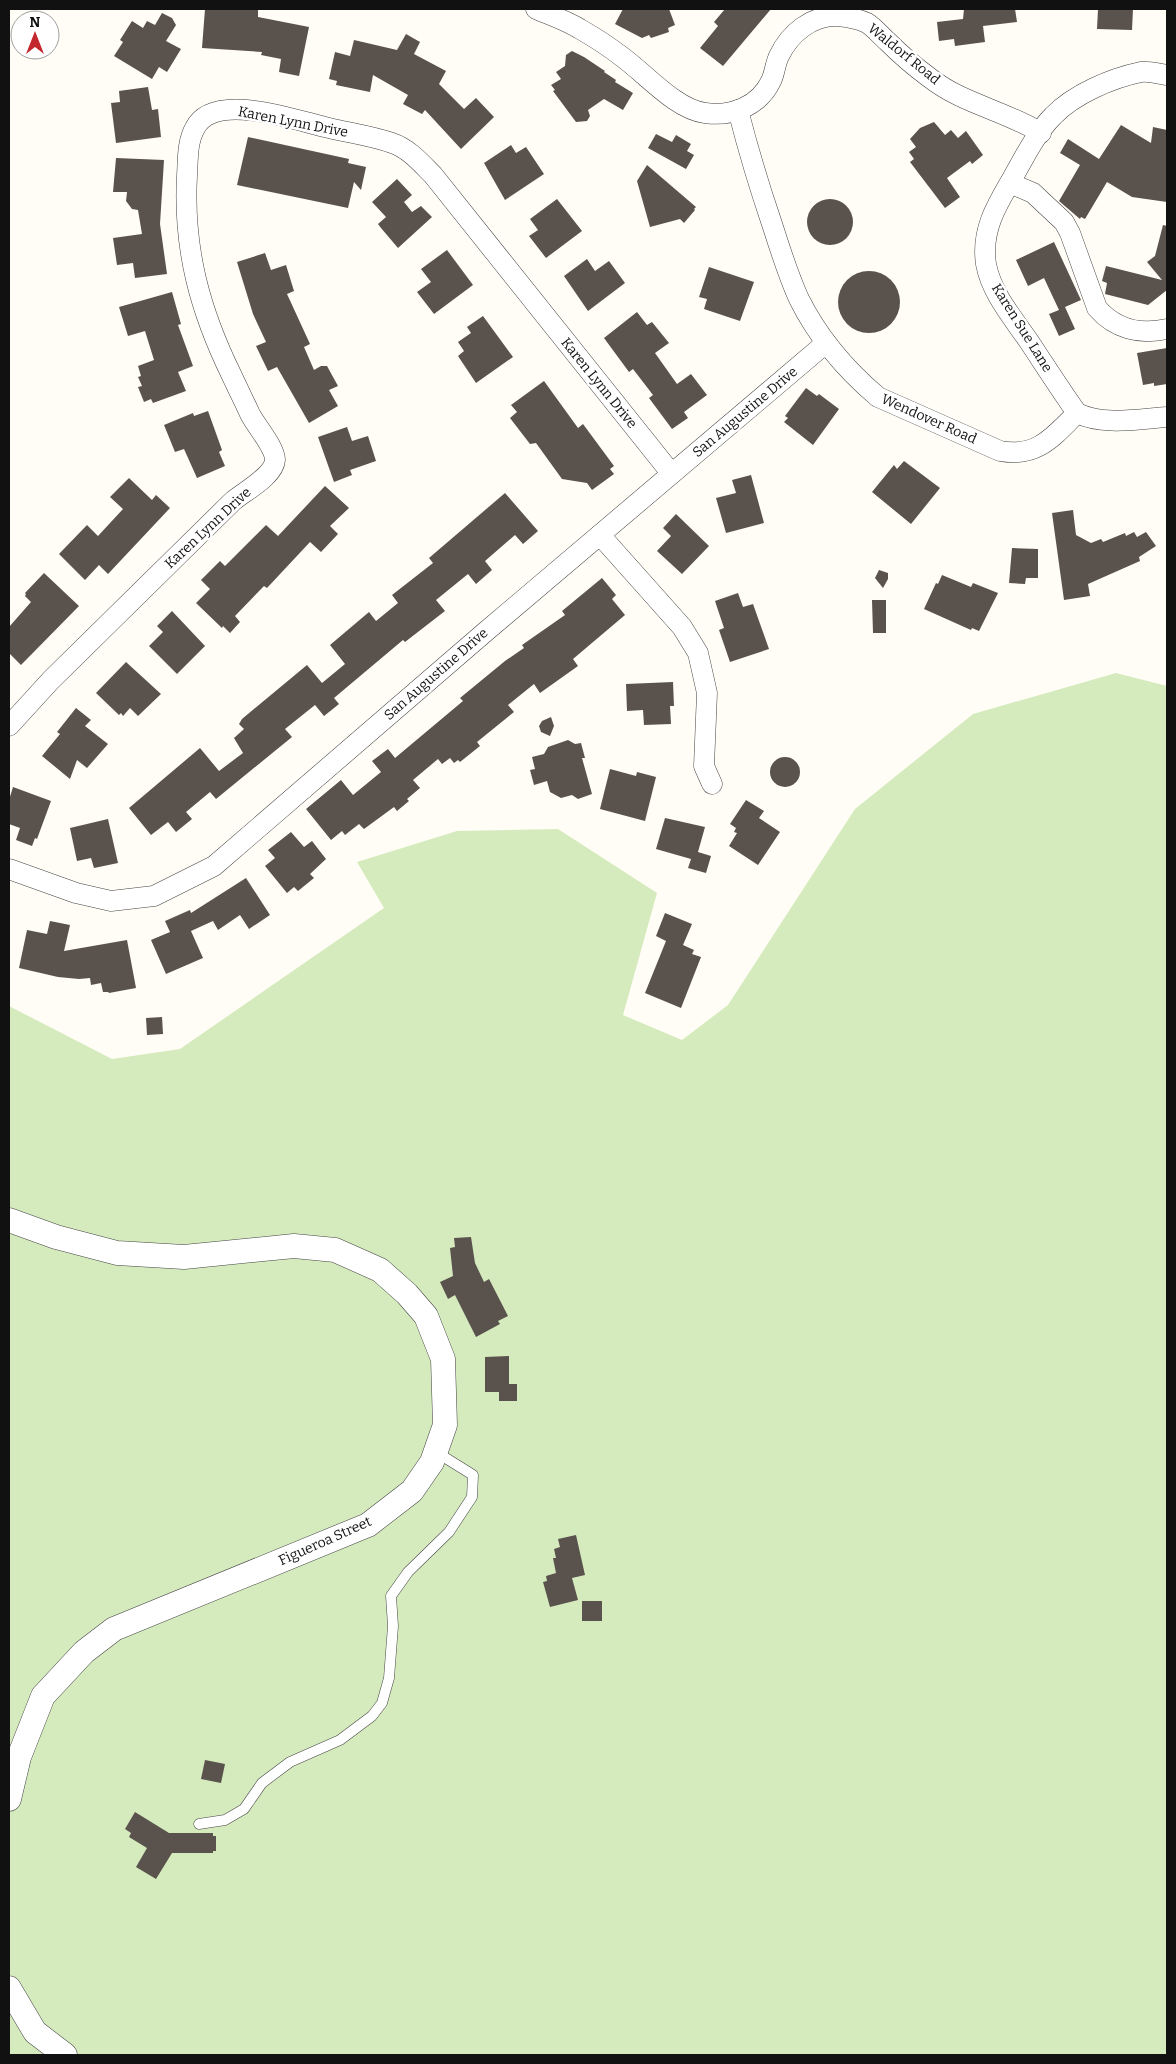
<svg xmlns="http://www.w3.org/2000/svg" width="1176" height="2064" font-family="Bitter,serif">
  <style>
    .green { fill: #d5ebbd }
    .building { fill: #5a524d }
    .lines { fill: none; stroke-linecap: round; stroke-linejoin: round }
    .service-casing { stroke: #444; stroke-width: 11 }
    .minor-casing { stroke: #444; stroke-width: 21 }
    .tertiary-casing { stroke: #444; stroke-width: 25 }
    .service { stroke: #fff; stroke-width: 10 }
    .minor { stroke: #fff; stroke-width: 20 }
    .tertiary { stroke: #fff; stroke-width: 24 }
    .labels { text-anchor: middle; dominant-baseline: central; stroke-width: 5; stroke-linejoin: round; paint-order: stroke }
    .street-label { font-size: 14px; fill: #111; stroke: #fff }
  </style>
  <rect width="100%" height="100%" fill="#fffdf5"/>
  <polygon class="green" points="1116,673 1167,686 1167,2055 9,2055 9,1006 112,1059 180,1049 384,908 357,862 457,831 558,829 657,893 623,1015 682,1040 728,1005 855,809 973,714"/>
  <g class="building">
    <polygon points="205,9 258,9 258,17 309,27 299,76 279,72 281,59 261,55 262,52 202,48"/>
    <polygon points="623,9 669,9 675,25 668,28 669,32 651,38 649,35 642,38 615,24"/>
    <polygon points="725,9 771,9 723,66 700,48 718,26 714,22"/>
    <polygon points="964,9 1015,9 1017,22 983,26 985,42 955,46 954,39 939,41 937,22 963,19"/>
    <polygon points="1098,9 1133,9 1132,30 1097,29"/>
    <polygon points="162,13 172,18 176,25 166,41 181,49 167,72 159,67 152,79 114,56 123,42 120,40 132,21 143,28 147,21 155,25"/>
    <polygon points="406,34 420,42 414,54 446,71 439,84 464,109 476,98 494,117 461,149 425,110 422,114 403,104 408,95 373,75 370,92 336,85 337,81 329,79 335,52 350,56 354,40 397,50"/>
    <polygon points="572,51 584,57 605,71 604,72 616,80 615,82 633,93 623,110 604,99 588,110 590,116 587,121 576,122 553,91 555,90 551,85 561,79 556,72 565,66 566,55"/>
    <polygon points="148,87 152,110 158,109 161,137 116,143 111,103 120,102 119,91"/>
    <polygon points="934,122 945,135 951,130 958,138 966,131 983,155 972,164 970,161 947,178 960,197 945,208 910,162 914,159 909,152 916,147 910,139 920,128"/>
    <polygon points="1121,125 1151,143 1153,127 1167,130 1167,202 1132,197 1107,182 1085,219 1081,217 1080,219 1059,201 1080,165 1060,153 1068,139 1099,159"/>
    <polygon points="656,134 672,142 676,135 691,144 687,151 694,155 686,169 648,148"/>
    <polygon points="248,137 349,159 348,163 366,167 361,190 354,182 348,208 237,185"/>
    <polygon points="511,145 516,153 526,147 544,174 505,200 484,163"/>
    <polygon points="116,158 164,160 160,224 167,274 135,278 133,263 117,265 113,238 142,234 138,210 132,209 126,201 127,192 113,192"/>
    <polygon points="647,165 696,207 694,209 695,210 684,223 680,219 650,227 637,181"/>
    <polygon points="397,179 412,195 404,202 412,212 421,206 432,217 398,248 381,228 378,224 386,217 372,202"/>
    <circle cx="830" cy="222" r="23"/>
    <polygon points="557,199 582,231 546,258 529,236 538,230 530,219"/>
    <polygon points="1163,225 1167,226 1167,290 1148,305 1105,294 1107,283 1102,281 1106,266 1162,280 1147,262 1155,256"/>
    <polygon points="1054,242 1081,300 1065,307 1075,329 1059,336 1049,314 1059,310 1044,278 1028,286 1016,260"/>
    <polygon points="447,250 473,285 434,314 417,292 431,282 421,269"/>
    <polygon points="265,253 271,270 286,265 294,291 287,294 310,344 304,347 314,370 321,366 327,366 338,386 329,390 338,406 309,423 277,367 268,371 256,346 266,342 253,314 237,262"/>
    <polygon points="587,259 595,271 609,261 625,283 588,311 564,276"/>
    <polygon points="709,267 754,282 740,321 704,309 707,299 699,297"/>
    <circle cx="869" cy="302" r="31"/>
    <polygon points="172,292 181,324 178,325 193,366 178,372 186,391 153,403 151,399 144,402 138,387 142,386 138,377 141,376 138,366 154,360 145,331 128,336 119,307"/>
    <polygon points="637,312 647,325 652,322 669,343 655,353 677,384 691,374 707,395 684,412 688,418 672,429 649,398 653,395 633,369 629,372 604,338"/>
    <polygon points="483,316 513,357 476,383 458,356 464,351 458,342 471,333 467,327"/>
    <polygon points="1167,348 1167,384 1154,386 1154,383 1143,385 1137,353"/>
    <polygon points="544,381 578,428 583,424 614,466 610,469 614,474 592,490 587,483 562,479 536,443 530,444 510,418 517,412 511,405"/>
    <polygon points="806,388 817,396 819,394 839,409 813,445 784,422 788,418 785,416"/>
    <polygon points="208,411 222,450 219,452 225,466 197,478 184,449 175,452 164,425 193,413 194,416"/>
    <polygon points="347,427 352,441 368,436 376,461 350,470 352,475 334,482 318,437"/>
    <polygon points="904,461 940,488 911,524 872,492 894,465 897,469"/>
    <polygon points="751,475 764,523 726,533 716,498 736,493 732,480"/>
    <polygon points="129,478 152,500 156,495 170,508 108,574 99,565 85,580 59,554 87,525 98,536 123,509 110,497"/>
    <polygon points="325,486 349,508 330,526 338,534 321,552 310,542 267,588 264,586 235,616 240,622 230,633 223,626 222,628 196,603 210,589 201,580 220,561 225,566 266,525 278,536"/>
    <polygon points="505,493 538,531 523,544 515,535 485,561 492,570 476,584 468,574 436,600 445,611 405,642 403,640 334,698 339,704 324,716 315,705 285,729 292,737 216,799 210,792 186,812 192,819 176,832 168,822 151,835 129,808 200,748 219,771 243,753 234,738 244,729 239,724 242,719 307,665 322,683 345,664 330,645 369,612 376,621 398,603 392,595 433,563 429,558"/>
    <polygon points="1073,510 1076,535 1091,543 1101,539 1103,542 1125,533 1126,536 1134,532 1137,537 1146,532 1156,546 1139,557 1140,561 1088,584 1090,596 1064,600 1052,513"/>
    <polygon points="676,514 709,546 682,574 657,551 671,536 663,528"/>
    <polygon points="1012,548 1038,549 1038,578 1026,578 1025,584 1009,583"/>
    <polygon points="879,570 888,573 888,579 883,588 875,578"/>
    <polygon points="44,573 79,606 21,665 9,653 9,627 31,602 25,596 26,594 25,593"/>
    <polygon points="942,575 971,587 973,583 998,593 979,631 972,628 971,630 924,609 936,583 938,584"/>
    <polygon points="602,578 616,595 612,599 625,615 573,659 578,666 540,693 534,684 508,705 514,712 477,742 480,746 460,762 458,760 454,763 450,758 442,764 438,759 413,780 420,788 407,799 409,801 397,811 394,807 364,829 359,824 345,835 342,831 331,840 306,809 341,780 353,795 381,772 372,761 388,749 395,758 463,701 460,698 505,661 524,648 522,645 565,615 562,611"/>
    <polygon points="738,593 743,607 753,604 769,649 730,662 719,630 724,628 715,601"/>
    <polygon points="872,600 886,600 886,633 873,633"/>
    <polygon points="172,611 205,646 177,674 149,646 163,632 157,626"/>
    <polygon points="126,662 161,694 138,716 130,708 123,716 121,713 119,715 96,693"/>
    <polygon points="673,682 674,706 670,706 671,724 644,725 643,710 627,711 626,684"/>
    <polygon points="76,708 91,720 85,726 108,744 87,768 77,760 70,779 42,756 60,734 57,732"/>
    <polygon points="551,717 554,726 550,736 541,732 539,726 542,721"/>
    <polygon points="568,740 575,744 581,743 585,758 582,758 592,794 578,799 572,795 561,798 550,792 547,781 534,785 530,770 535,769 532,757 544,754 548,747"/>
    <circle cx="785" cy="772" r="15"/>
    <polygon points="610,769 636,776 637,772 656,777 645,821 600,809"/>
    <polygon points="13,787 51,801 37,839 35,838 32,846 16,840 20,828 9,824 9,800"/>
    <polygon points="746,800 764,811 759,818 780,832 758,865 729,846 737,833 734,832 736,828 730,824"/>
    <polygon points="665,818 705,827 698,852 711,856 706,873 688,868 691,859 656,849"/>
    <polygon points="108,819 118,863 94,868 91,858 77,861 70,828"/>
    <polygon points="291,832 304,847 312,841 326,859 310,874 314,878 298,891 294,887 287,893 265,866 275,858 268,850"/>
    <polygon points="246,878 270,915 249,929 240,915 218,930 213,921 191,931 203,958 166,974 151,940 170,932 165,921 190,910 191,913"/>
    <polygon points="665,913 692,924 683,945 694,950 692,954 701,957 681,1008 645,993 666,941 656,936"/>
    <polygon points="50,921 70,925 64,951 127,940 136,988 109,993 108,992 103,992 101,983 91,985 90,978 79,979 58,977 19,968 27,930 47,934"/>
    <polygon points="162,1017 163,1034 147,1035 146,1018"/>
    <polygon points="471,1237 475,1263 484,1282 489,1279 508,1316 498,1321 500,1324 476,1337 455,1295 448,1299 440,1282 453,1276 450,1248 455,1247 454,1238"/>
    <polygon points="509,1356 509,1384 517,1384 517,1401 499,1401 499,1392 485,1392 485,1357"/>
    <polygon points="576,1535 585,1575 572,1578 578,1600 550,1607 543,1582 547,1581 546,1576 556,1573 553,1558 556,1558 554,1549 560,1547 558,1539"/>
    <rect x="582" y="1601" width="20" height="20"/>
    <polygon points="205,1760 225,1764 221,1783 201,1779"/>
    <polygon points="135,1812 169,1833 213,1833 213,1836 216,1836 216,1851 213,1851 213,1853 172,1853 156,1879 136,1867 147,1848 129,1837 131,1833 125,1829"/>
  </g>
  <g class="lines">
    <defs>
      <polyline id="service" points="199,1824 225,1820 244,1809 262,1783 290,1762 340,1740 372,1716 382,1703 389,1678 393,1626 391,1596 408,1572 449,1532 472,1497 473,1475 436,1452"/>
      <g id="minor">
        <path d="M 536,9 C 550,15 567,21 580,29 C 594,37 608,46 621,56 C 645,73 675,109 705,113 C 732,117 759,106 771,81 C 775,73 775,64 779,56 C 790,33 812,15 838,16 C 847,17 859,19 867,23 C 875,28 881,36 887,41 C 900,54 915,67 930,78 C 963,104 1006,111 1041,133"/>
        <path d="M 738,110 C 748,149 759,186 772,224 C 780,249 788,275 799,299 C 818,337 846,370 878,397 L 1000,451 C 1037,458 1053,437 1077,413 C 1104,426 1138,419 1167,417"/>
        <path d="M 1010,183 L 1033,193 L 1064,222 L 1070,233 L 1097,308 C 1115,329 1140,335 1167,329"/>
        <path d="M 1077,413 C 1060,389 1044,364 1028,340 C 1012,317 991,292 986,264 C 981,231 996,206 1012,179 C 1024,158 1036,133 1053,116 C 1074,94 1112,78 1141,72 C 1149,71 1159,74 1167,75"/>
        <polyline points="600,535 682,627 698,653 707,693 704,766 712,784"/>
        <path d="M 9,726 L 51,680 L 233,501 C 245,491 274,476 275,460 C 275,447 256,426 250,414 C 244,401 238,389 232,376 C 200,311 183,249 187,176 C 188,160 187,142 195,128 C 214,90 297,121 329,128 C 350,133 372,136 392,143 C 408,148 421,163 433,175 L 671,473"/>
        <polyline points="9,869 76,893 111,901 154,896 214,866 484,633 826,343"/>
      </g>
      <g id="tertiary">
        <polyline points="9,1220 56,1237 117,1253 184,1257 294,1246 335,1250 380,1270 407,1294 426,1316 443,1359 445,1425 432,1462 412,1491 368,1525 114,1629 84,1652 43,1696 19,1757 9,1799"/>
        <polyline points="9,1988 35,2032 65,2055"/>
      </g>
    </defs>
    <use href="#service" class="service-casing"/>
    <use href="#minor" class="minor-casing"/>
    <use href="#tertiary" class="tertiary-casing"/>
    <use href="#service" class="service"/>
    <use href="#minor" class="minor"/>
    <use href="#tertiary" class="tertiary"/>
  </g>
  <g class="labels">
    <g class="street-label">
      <text transform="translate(904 54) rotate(39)">Waldorf Road</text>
      <text transform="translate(293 122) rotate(11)">Karen Lynn Drive</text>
      <text transform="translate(1022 328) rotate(58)">Karen Sue Lane</text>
      <text transform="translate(599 383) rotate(51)">Karen Lynn Drive</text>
      <text transform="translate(745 412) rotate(-40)">San Augustine Drive</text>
      <text transform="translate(929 419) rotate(24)">Wendover Road</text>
      <text transform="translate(208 528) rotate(-43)">Karen Lynn Drive</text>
      <text transform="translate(436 674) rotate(-41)">San Augustine Drive</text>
      <text transform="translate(325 1541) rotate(-24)">Figueroa Street</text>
    </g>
  </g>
  <rect width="1176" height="2064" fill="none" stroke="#111111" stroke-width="20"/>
  <g transform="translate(35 35)"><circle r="24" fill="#ffffff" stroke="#a0a0a0"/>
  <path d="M0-4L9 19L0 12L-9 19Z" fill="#c4262e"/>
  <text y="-8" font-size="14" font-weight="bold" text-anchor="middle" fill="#111111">N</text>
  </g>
</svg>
